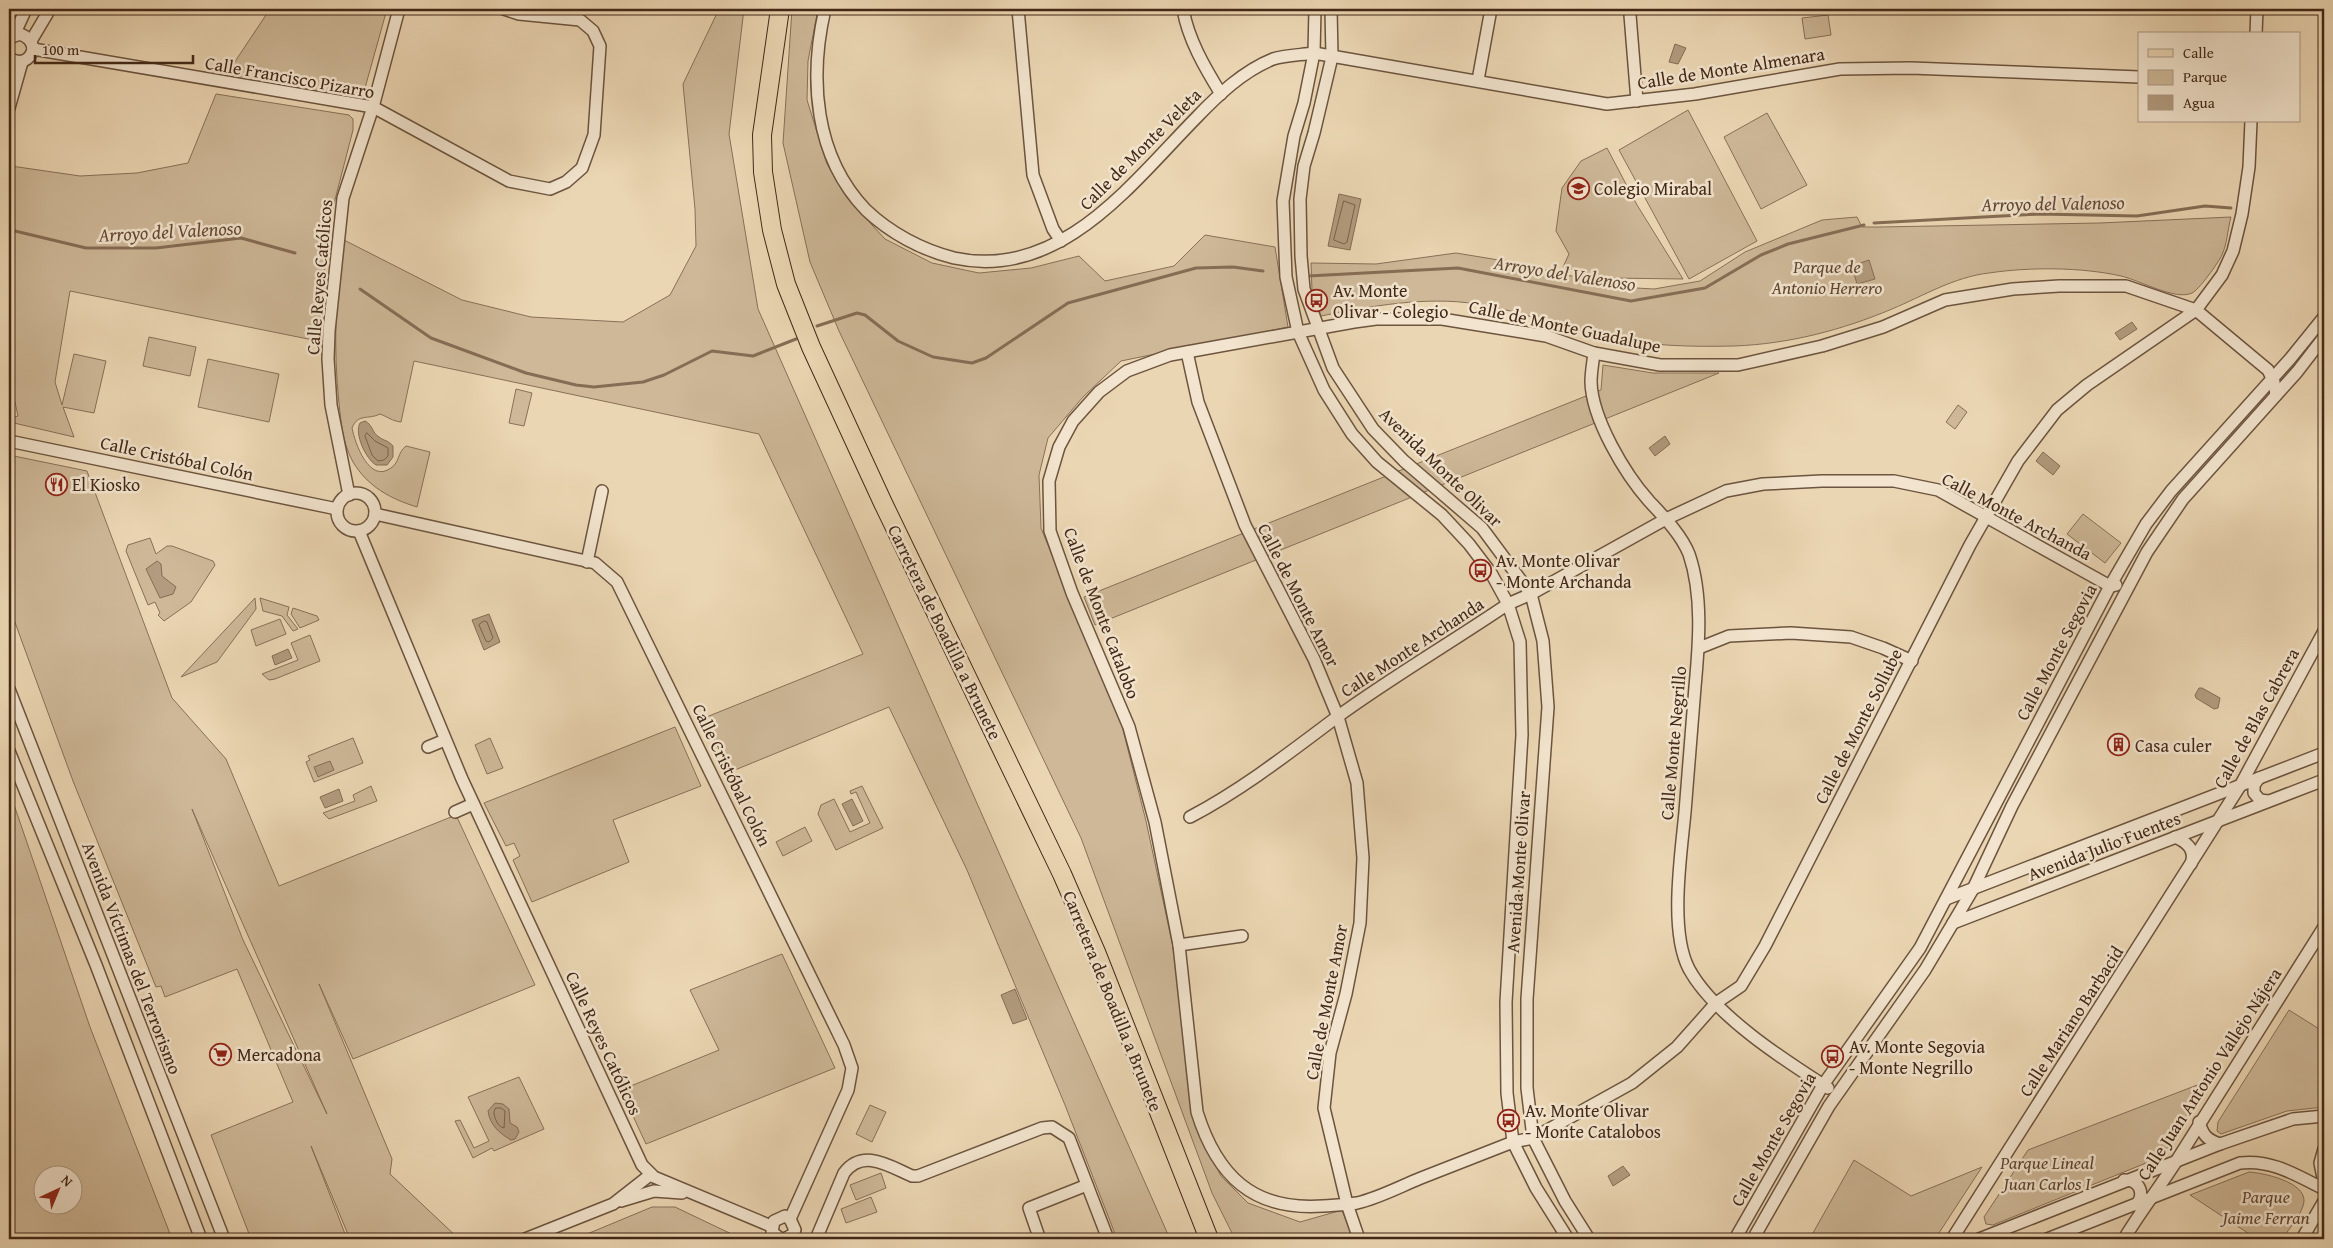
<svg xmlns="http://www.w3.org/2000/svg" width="2333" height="1248" font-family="'Gentium Book Plus',serif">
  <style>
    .green { fill: #ceb898; stroke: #887058; fill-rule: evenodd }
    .water { fill: #b29b7e; stroke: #856d55 }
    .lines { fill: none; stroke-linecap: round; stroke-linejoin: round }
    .shore { stroke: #7a624a; stroke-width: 1 }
    .stream { stroke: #856d55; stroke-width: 3 }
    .street-casing { stroke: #6c543e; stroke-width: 14 }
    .primary-casing { stroke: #422817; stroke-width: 20 }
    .street { stroke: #f2e4ce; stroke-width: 11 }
    .primary { stroke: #ebd6b3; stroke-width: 18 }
    .labels { text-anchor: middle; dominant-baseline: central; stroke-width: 5; stroke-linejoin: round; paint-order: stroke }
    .street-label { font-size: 18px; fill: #422817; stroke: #f2e4ce }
    .poi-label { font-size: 18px; fill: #422817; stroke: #f2e4ce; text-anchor: start }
    .park-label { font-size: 18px; font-style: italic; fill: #5e4531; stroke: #f2e4ce }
    .water-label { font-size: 19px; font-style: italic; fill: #644a36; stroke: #f2e4ce }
  </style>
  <rect width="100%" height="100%" fill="#ebd6b3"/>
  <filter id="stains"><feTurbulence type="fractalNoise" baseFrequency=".004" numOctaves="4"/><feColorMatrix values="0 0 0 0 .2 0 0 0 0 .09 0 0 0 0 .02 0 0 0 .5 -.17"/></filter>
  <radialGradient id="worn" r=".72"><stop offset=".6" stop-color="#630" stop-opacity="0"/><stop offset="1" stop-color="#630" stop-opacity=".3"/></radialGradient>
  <g class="green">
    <polygon points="270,9 387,9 365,88 358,95 349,98 224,78"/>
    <path d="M 719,9 L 744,9 L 729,134 L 758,309 L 1170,1239 L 1117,1239 L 1065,1105 L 967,870 L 889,707 L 730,772 L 704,718 L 863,654 L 759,434 L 414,361 L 401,422 C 392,421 388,417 380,414 C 368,420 358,413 352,428 C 355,443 369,484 391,468 C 400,462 397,453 406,446 L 430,452 L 417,507 C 391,499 368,487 353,462 C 343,444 341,423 339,403 C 333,348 336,294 342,239 L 462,300 L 531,317 L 623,322 L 670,295 L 696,246 L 695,209 L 683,84 Z"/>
    <polygon points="792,9 818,9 808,61 807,100 827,164 847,198 885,239 932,263 979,273 1031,268 1079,256 1105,281 1174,266 1205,235 1275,247 1288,327 1121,361 1083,397 1048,438 1039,475 1041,528 1122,726 1146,821 1173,947 1201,1137 1221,1176 1248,1203 1300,1222 1342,1210 1353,1239 1235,1239 1212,1193 1081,838 839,331 810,262 783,143"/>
    <polygon points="1828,15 1831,35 1805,39 1802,18"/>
    <polygon points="216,94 349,115 353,119 353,130 329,223 318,341 70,291 55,382 62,405 74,354 106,361 94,413 63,407 74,437 14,423 11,418 18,416 15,402 9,403 9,177 11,166 80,176 137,173 188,163"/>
    <polygon points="1688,110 1757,241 1689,279 1619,150"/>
    <polygon points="1767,113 1807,185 1761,209 1724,137"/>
    <polygon points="1607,148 1637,205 1683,279 1608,278 1563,267 1569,254 1556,231 1562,188 1581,161"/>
    <path d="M 1857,217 L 1862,227 L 1879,227 L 2100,223 L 2231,217 C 2228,228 2227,244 2222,255 C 2218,263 2199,290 2192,293 C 2176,301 2139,280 2121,276 C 2081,267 2029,267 1989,273 C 1954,277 1923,296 1892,309 C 1842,330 1789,344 1734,346 C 1691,347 1649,346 1606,337 C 1563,328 1521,311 1477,304 C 1425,296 1372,306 1321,316 L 1312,290 L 1311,263 L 1376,264 L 1456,253 L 1511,262 L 1619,287 L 1654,289 L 1700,281 L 1745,252 L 1822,220 Z"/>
    <polygon points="149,337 196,347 190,376 143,366"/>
    <polygon points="208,359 279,374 269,422 198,407"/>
    <polygon points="1603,365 1653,373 1719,373 1095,625 1084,597 1601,390"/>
    <polygon points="516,389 532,393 524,426 509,423"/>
    <polygon points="1958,405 1967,412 1955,429 1946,422"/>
    <path d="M 9,455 L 87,471 L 172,698 L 226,759 L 279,886 L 456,815 L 535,985 L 353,1059 L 319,984 L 392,1159 L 390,1174 L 459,1239 L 350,1239 L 311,1146 L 347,1239 L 251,1239 L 211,1135 L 293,1102 L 237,969 L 165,997 L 161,986 L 156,987 L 73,781 L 13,617 L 10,616 ZM 192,809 L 327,1114 L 243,940 Z"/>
    <polygon points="2083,514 2121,543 2105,563 2067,534"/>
    <polygon points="150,538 156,554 167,546 172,546 213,561 215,565 191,602 164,621 158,615 160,613 155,602 148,605 126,551 128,545"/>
    <polygon points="255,598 256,609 217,662 181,677"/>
    <polygon points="260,598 289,607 287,615 298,629 293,631 282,616 263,611"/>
    <polygon points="293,608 317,616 319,620 300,628 291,614"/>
    <polygon points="280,619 286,634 256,646 251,630"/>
    <polygon points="310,635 320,661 275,679 269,680 262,674 298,660 291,643"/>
    <polygon points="675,727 701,786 613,820 629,862 532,902 513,860 520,856 514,843 506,846 484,803"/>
    <polygon points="353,738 363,763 314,782 306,762 310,760 308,756"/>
    <polygon points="490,738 503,768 487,774 475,745"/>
    <polygon points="371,786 377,801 329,819 323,813 355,801 353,795"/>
    <polygon points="862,786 883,828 836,850 818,814 821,805 834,799 850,832 870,823 856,792 851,794 850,791"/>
    <path d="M 9,790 L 90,1027 L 172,1239 L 9,1239 ZM 42,1176 L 72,1176 L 72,1206 L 42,1206 Z"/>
    <polygon points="805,827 812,841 783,856 776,842"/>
    <polygon points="782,954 835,1068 646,1144 621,1090 719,1050 690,990"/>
    <polygon points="2289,1010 2324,1032 2324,1107 2287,1111 2221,1134 2217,1131 2218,1122"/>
    <polygon points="519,1077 544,1129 494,1151 492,1148 473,1158 455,1121 460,1120 474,1148 489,1141 468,1097"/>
    <polygon points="2213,1079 2161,1157 1993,1225 1986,1224 1984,1217 2028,1150"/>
    <polygon points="870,1105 886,1112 872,1142 856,1134"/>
    <polygon points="1854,1160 1911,1196 1982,1167 1935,1239 1799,1239 1813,1233"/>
    <path d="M 2249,1172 C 2264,1173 2306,1182 2304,1202 C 2302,1214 2289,1229 2282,1239 L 2257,1239 L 2190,1195 Z"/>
    <polygon points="881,1173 886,1188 856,1200 850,1185"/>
    <polygon points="871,1197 877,1212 846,1223 841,1209"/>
    <polygon points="652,1207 675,1207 742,1239 575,1239"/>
  </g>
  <g class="water">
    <polygon points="1675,44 1686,48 1678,64 1669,62"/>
    <polygon points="1339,194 1361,199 1350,250 1328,246"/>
    <polygon points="1869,260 1875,279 1857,284 1852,266"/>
    <polygon points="2132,322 2137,329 2120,340 2115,333"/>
    <path d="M 365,421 C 373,425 372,433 379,437 C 384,441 388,440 393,446 L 393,457 L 387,465 L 376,465 C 366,459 354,434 360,423 Z"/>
    <polygon points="1665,436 1670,444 1655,456 1649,448"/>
    <polygon points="2043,452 2060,466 2053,475 2036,461"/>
    <polygon points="157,561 161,564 162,576 176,587 173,594 160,598 146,569"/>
    <polygon points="489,614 500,642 484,650 472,620"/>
    <polygon points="288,649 292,658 275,665 272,656"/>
    <polygon points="2199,688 2202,688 2220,698 2218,708 2214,709 2196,698 2195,695"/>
    <polygon points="330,761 334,770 318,777 314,767"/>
    <polygon points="339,789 343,801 325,808 320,797"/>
    <polygon points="852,799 863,821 853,826 842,804"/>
    <polygon points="1015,989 1027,1019 1013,1024 1001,995"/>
    <path d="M 495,1103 L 503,1104 L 509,1109 L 510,1123 L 517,1127 L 519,1132 L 515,1139 L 511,1140 C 499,1133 490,1125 488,1111 Z"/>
    <polygon points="1623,1166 1630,1175 1613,1186 1608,1176"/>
  </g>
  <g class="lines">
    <g class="shore">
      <polygon points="1344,201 1355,205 1347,242 1344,244 1334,240"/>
      <polygon points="367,433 375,441 388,448 388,456 384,460 378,461 372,455 365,436"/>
      <polygon points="484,621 487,622 493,638 489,642 486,641 479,625"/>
      <path d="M 496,1108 L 501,1108 L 505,1111 L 504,1128 C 498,1127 494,1118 494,1112 Z"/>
    </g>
    <g class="stream">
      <polyline points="1874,223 2039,214 2137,216 2205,206 2231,208"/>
      <polyline points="15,231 86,248 156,248 241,238 295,253"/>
      <polyline points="1308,276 1458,268 1631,301 1705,288 1761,255 1788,244 1864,225"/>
      <polyline points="360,289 431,338 526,373 576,385 594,387 643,382 664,375 712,351 753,356 796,339"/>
      <polyline points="817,326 857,313 865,315 898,341 933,357 972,363 986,358 1068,303 1196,268 1233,267 1263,271"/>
    </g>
    <defs>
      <g id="street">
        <path d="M 825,9 C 809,78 814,156 866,210 C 890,233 922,250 954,258 C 1060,281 1131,184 1196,118 C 1218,95 1243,71 1273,59 C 1286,55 1301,55 1314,53 L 1607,104 L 1695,94 L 1840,69 L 1911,68 L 2139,77"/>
        <polyline points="1018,9 1033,175 1053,229 1061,241"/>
        <path d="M 1183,9 C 1188,39 1205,68 1221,94"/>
        <polyline points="1315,9 1314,53 1304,103 1294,136 1283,201 1286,277 1298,332 1324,390 1352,434 1377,462 1442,515 1469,544 1491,573 1508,604 1520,642 1522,735 1506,1002 1507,1093 1513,1142 1536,1188 1568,1239"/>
        <polyline points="1331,9 1332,57 1314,133 1304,166 1300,199 1301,256 1304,289 1333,368 1373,429 1404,461 1482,528 1531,594 1543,641 1548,707 1527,999 1527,1088 1533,1138 1565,1201 1589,1239"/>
        <polyline points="1632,9 1630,15 1637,101"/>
        <polyline points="2256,34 2257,9"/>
        <polyline points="14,35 26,9"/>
        <path d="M 9,38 L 20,34 C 28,37 32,41 33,49 C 30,61 20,65 9,58"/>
        <polyline points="31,41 50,9"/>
        <polyline points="33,49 373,107 509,181 550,189 566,182 582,168 594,135 600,46 593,31 580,20 519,14 504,9"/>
        <polyline points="1478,80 1491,9"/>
        <polyline points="9,108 22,62"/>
        <path d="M 2251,121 L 2249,167 L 2242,214 L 2233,251 L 2222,275 L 2196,310 L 2087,385 L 2057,410 L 2018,461 L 1970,545 L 1765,946 L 1741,986 L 1716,1003 L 1677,1047 L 1632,1083 L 1533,1138 L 1513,1142 C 1483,1154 1452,1166 1421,1178 C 1401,1186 1379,1198 1357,1203 C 1346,1205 1335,1205 1323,1206 C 1253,1211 1217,1176 1197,1112 L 1179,945 L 1155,822 L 1129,727 L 1072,593 L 1050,531 L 1049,481 L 1059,447 L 1073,421 L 1099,392 L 1127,371 L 1170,355 L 1354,322 L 1376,319 L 1442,319 L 1546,336 L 1594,353 L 1660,365 L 1738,365 L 1822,346 L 1883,327 L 1945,300 L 2013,289 L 2059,286 L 2126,286 L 2196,310 L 2268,370 L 2274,382 L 2276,395"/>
        <polyline points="1187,352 1198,402 1245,525 1314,659 1338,717 1357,783 1363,858 1360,923 1346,994 1330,1053 1324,1108 1347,1204 1359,1239"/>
        <path d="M 1594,353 C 1593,362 1591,372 1591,382 C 1592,419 1625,474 1649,501 C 1663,516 1681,534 1689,554 C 1703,595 1699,644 1695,687 C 1692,729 1688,770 1685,812 C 1681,855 1669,931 1689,969 C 1714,1015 1784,1060 1828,1088"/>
        <polyline points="9,441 337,509"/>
        <circle cx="356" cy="512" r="19"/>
        <polyline points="349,495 331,405 328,359 329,331 343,198 373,107 399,9"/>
        <polyline points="375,514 595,563 617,582 844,1045 852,1068 848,1090 790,1219"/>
        <polyline points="359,531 462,779 642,1165 654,1177 771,1226"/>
        <polyline points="587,562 602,491"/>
        <polyline points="1699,648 1729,636 1791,633 1851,637 1883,648 1912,661"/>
        <polyline points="9,689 224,1239"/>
        <polyline points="428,747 445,740"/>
        <polyline points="9,751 96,965 201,1239"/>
        <polyline points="2259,778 2254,785 2254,793 2260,800 2268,801"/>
        <polyline points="455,812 473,804"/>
        <path d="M 1190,817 C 1243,789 1289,753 1337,717 C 1392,677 1452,642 1508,604 L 1531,594 L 1666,519 L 1726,491 L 1763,484 L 1822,481 L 1894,481 L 1938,490 L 2110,586 L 2116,585"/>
        <path d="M 2175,837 C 2187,842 2196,850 2191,864"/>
        <polyline points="1946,899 2324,753"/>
        <polyline points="1953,923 2324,780"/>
        <polyline points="1179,945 1242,936"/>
        <path d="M 2199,1122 C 2203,1135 2207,1140 2220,1144"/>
        <polyline points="2324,1149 2320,1163 2324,1183"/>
        <path d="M 2124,1180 C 2139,1179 2146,1194 2136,1205"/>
        <polyline points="621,1201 654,1191 682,1193"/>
        <polyline points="1038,1234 1029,1208 1087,1185"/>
        <polyline points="525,1239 613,1204 650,1175"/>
        <polyline points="781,1239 772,1232 774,1221 785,1216 790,1219 795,1230 792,1235 784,1239"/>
        <path d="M 816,1239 L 844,1173 C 863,1148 889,1166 912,1176 L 918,1176 L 1042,1128 L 1052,1127 L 1069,1138 L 1108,1239"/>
        <polyline points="1735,1239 1823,1085 1920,948 2110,586 2146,524 2171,491 2290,359 2324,317"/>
        <polyline points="1753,1239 1829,1106 1925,970 1953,923 1973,889 2012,806 2147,552 2183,499 2297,372 2324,337"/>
        <polyline points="1952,1239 2240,786 2324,631"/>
        <polyline points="1979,1239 2220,1144 2293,1119 2324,1116"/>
        <path d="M 2047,1239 L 2240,1163 C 2271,1159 2296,1175 2324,1189"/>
        <path d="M 2124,1239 C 2140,1212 2160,1187 2177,1160 C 2226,1082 2275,1005 2324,927"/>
        <polyline points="2302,1239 2324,1201"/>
      </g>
      <polyline id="primary" points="780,9 762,135 763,172 772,230 786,284 811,347 883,503 1062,874 1096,952 1209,1239"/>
    </defs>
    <use href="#street" class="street-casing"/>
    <use href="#primary" class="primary-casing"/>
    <use href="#street" class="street"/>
    <use href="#primary" class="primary"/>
  </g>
  <defs>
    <symbol id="university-ring" viewBox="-11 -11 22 22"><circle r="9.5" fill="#f2e4ce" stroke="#8f2418" stroke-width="1.5"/><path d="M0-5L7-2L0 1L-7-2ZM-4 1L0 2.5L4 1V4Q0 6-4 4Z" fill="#8f2418"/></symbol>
    <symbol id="bus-ring" viewBox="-11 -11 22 22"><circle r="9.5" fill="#f2e4ce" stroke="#8f2418" stroke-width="1.5"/><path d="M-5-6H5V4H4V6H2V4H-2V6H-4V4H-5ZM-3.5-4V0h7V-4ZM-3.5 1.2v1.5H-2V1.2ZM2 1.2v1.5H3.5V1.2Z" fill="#8f2418"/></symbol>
    <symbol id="restaurant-ring" viewBox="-11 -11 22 22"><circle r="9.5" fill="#f2e4ce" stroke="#8f2418" stroke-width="1.5"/><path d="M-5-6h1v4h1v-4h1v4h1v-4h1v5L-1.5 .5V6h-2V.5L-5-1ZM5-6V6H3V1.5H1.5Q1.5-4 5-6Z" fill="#8f2418"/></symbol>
    <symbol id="building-ring" viewBox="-11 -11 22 22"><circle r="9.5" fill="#f2e4ce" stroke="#8f2418" stroke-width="1.5"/><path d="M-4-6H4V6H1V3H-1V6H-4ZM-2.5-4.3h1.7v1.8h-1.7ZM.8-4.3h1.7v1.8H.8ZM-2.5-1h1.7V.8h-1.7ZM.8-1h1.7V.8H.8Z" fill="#8f2418"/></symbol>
    <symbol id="supermarket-ring" viewBox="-11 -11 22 22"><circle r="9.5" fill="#f2e4ce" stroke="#8f2418" stroke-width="1.5"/><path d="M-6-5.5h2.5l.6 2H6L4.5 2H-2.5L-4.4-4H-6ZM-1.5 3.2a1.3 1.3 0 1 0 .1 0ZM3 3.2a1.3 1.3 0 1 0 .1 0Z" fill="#8f2418"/></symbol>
  </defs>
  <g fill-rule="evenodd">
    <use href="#university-ring" x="1566" y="176" width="25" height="25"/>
    <use href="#bus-ring" x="1304" y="288" width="25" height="25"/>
    <use href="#restaurant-ring" x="44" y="472" width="25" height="25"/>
    <use href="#bus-ring" x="1468" y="558" width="25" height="25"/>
    <use href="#building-ring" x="2106" y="732" width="25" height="25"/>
    <use href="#supermarket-ring" x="208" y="1042" width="25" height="25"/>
    <use href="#bus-ring" x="1820" y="1044" width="25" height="25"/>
    <use href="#bus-ring" x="1496" y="1108" width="25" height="25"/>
  </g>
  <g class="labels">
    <g class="street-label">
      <text transform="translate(1731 68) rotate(-9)">Calle de Monte Almenara</text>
      <text transform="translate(290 77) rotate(10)">Calle Francisco Pizarro</text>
      <text transform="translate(1140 149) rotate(-45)">Calle de Monte Veleta</text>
      <text transform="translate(319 277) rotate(-85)">Calle Reyes Católicos</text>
      <text transform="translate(1565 326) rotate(12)">Calle de Monte Guadalupe</text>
      <text transform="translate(177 458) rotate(12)">Calle Cristóbal Colón</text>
      <text transform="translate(1441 467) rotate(44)">Avenida Monte Olivar</text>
      <text transform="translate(2017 516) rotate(28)">Calle Monte Archanda</text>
      <text transform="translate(1299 595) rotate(63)">Calle de Monte Amor</text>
      <text transform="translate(1102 613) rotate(69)">Calle de Monte Catalobo</text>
      <text transform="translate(945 632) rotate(64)">Carretera de Boadilla a Brunete</text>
      <text transform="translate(1412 647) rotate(-33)">Calle Monte Archanda</text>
      <text transform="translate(2056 652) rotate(-62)">Calle Monte Segovia</text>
      <text transform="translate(2256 718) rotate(-61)">Calle de Blas Cabrera</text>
      <text transform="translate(1858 726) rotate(-63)">Calle de Monte Sollube</text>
      <text transform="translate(1673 743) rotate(-85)">Calle Monte Negrillo</text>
      <text transform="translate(732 775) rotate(64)">Calle Cristóbal Colón</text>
      <text transform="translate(2104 846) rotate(-21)">Avenida Julio Fuentes</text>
      <text transform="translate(1518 872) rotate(-86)">Avenida Monte Olivar</text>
      <text transform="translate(132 958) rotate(69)">Avenida Víctimas del Terrorismo</text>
      <text transform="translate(1113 1001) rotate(68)">Carretera de Boadilla a Brunete</text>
      <text transform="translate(1326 1002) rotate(-79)">Calle de Monte Amor</text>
      <text transform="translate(2071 1021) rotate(-57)">Calle Mariano Barbacid</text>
      <text transform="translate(604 1043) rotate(65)">Calle Reyes Católicos</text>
      <text transform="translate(2209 1074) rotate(-57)">Calle Juan Antonio Vallejo Nájera</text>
      <text transform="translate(1773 1139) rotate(-60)">Calle Monte Segovia</text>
    </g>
    <g class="poi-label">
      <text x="1594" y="188">Colegio Mirabal</text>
      <text x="1333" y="290">Av. Monte<tspan x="1333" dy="21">Olivar - Colegio</tspan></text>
      <text x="72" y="484">El Kiosko</text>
      <text x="1496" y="560">Av. Monte Olivar<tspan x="1496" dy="21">- Monte Archanda</tspan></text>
      <text x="2135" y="745">Casa culer</text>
      <text x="1849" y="1046">Av. Monte Segovia<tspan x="1849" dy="21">- Monte Negrillo</tspan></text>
      <text x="237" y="1054">Mercadona</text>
      <text x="1525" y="1110">Av. Monte Olivar<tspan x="1525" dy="21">- Monte Catalobos</tspan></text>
    </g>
    <g class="park-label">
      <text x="1827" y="266">Parque de<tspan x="1827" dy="21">Antonio Herrero</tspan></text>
      <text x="2047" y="1162">Parque Lineal<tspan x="2047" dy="21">Juan Carlos I</tspan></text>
      <text x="2266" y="1196">Parque<tspan x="2266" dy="21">Jaime Ferran</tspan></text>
    </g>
    <g class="water-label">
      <text transform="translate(2053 203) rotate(-1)">Arroyo del Valenoso</text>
      <text transform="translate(170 231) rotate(-3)">Arroyo del Valenoso</text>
      <text transform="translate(1565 273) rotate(9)">Arroyo del Valenoso</text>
    </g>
  </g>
  <rect width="2333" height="1248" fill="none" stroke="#ebd6b3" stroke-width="30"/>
  <rect x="10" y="10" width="2313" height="1228" fill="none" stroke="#422817" stroke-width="2.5"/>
  <rect x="15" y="15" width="2303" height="1218" fill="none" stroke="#422817"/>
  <rect x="2138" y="32" width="162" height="90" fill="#f2e4ce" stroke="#ac9985"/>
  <rect x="2148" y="49" width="25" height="8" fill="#ebd6b3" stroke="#ac9985"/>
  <text x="2183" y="58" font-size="15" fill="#422817">Calle</text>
  <rect x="2148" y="70" width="25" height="15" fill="#ceb898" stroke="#ac9985"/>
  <text x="2183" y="82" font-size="15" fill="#422817">Parque</text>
  <rect x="2148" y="95" width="25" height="15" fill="#b29b7e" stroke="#ac9985"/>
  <text x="2183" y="108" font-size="15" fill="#422817">Agua</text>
  <g transform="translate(58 1190) rotate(44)"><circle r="24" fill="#f2e4ce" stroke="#ac9985"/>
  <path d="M0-4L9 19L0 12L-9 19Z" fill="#8f2418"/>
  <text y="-8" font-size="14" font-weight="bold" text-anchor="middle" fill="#422817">N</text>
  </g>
  <path d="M35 55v8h158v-8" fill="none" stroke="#422817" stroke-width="2.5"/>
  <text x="42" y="55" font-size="15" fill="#422817" stroke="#f2e4ce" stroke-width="4" paint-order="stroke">100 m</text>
  <rect width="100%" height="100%" filter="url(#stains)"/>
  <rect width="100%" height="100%" fill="url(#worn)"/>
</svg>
